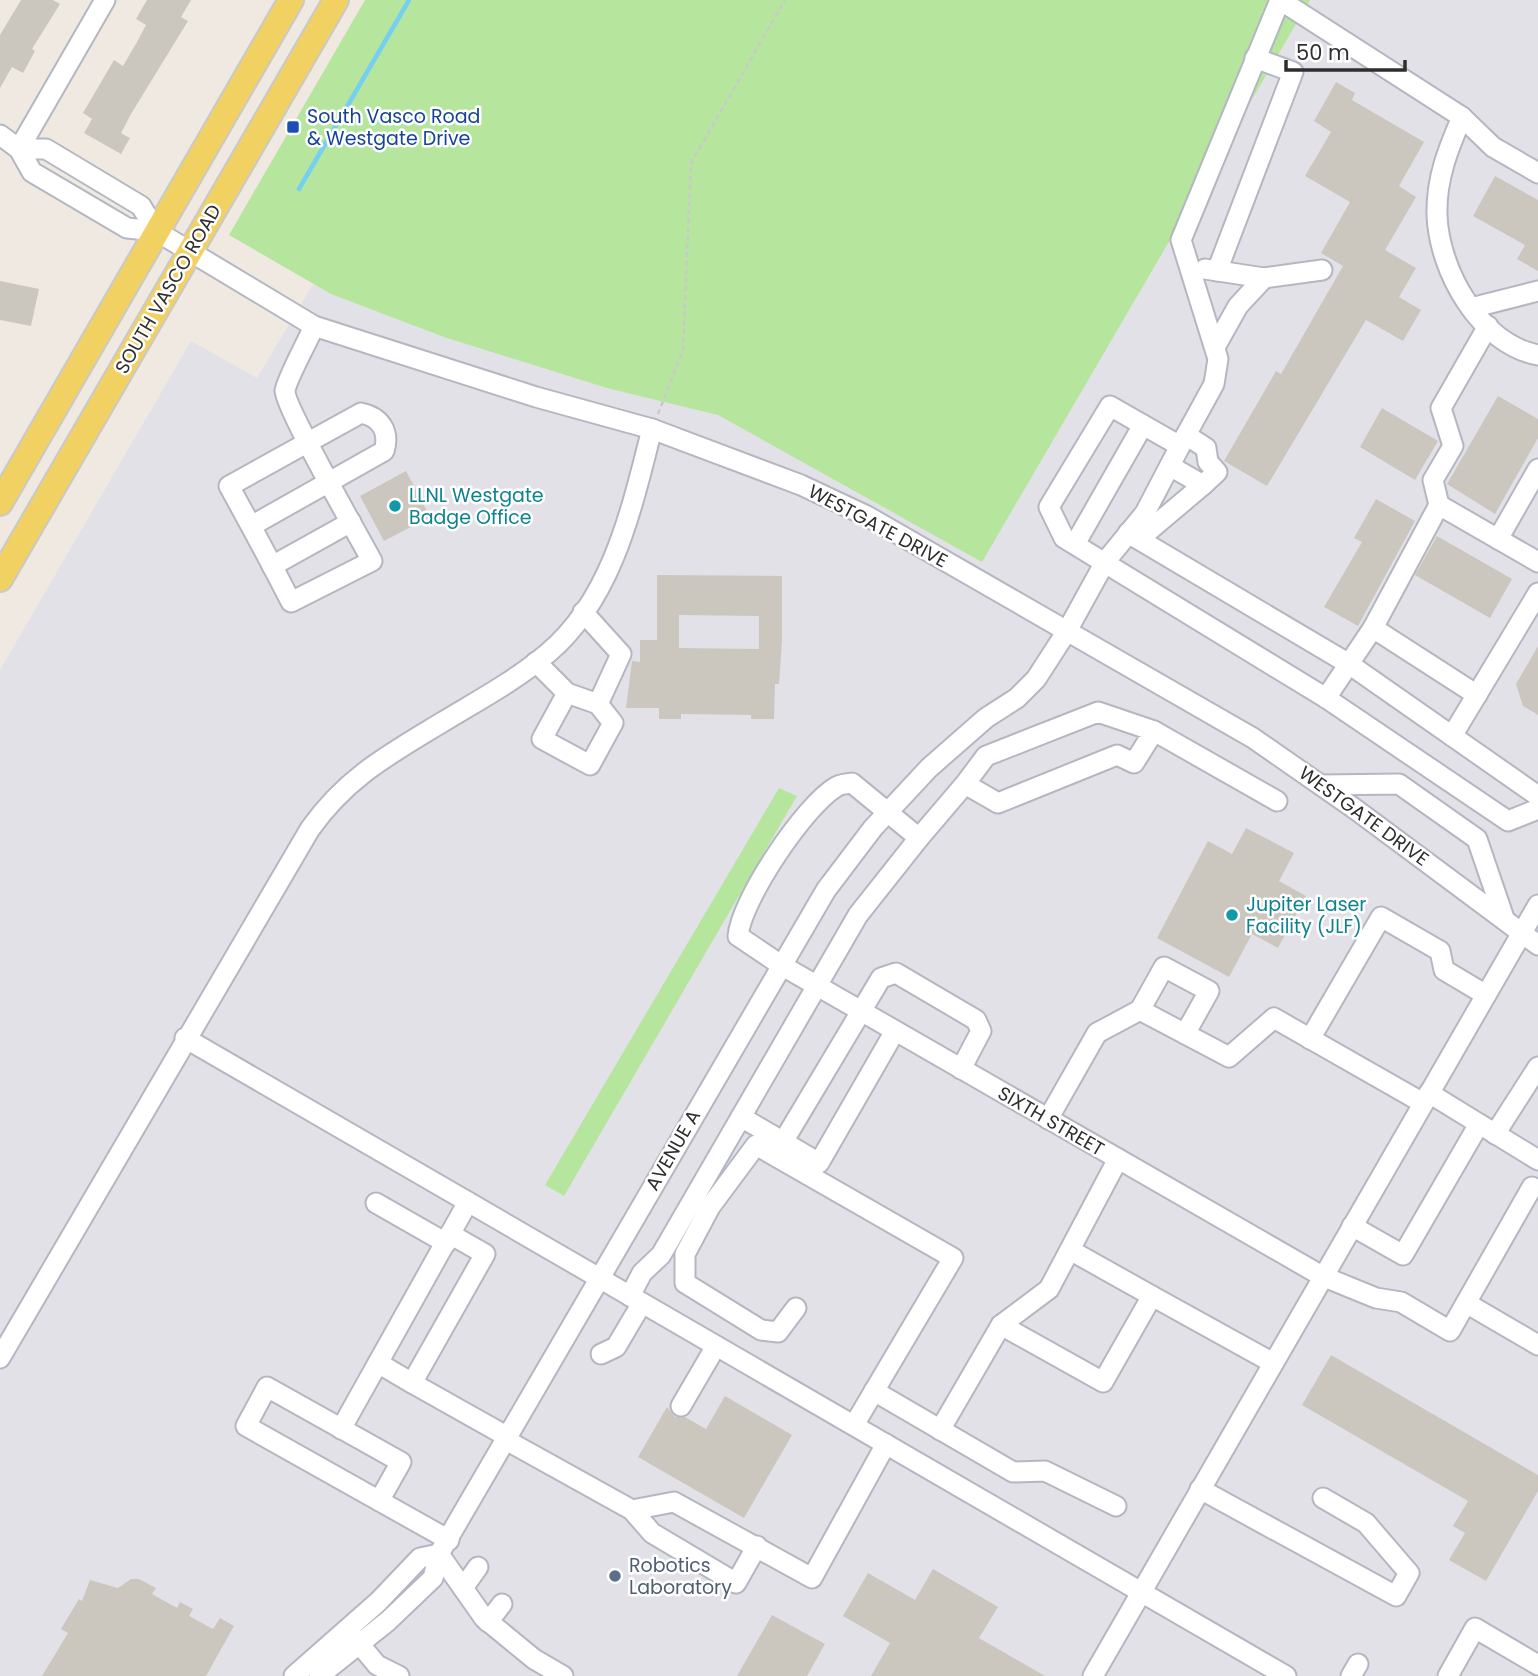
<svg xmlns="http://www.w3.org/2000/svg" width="1538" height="1676" font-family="Poppins,sans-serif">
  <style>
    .industrial { fill: #e3e1e8 }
    .green { fill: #b6e59e }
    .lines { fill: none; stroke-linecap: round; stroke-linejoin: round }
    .stream { stroke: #75cff0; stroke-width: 4.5 }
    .building { fill: #cbc7bf; fill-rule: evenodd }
    .minor-casing { stroke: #b4b7c1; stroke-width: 23 }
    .major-casing { stroke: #c9c9c9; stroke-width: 28 }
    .path { stroke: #c9c9c9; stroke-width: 2.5; stroke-dasharray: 5 3.5; stroke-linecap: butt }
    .minor { stroke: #fff; stroke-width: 19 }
    .major { stroke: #f2d163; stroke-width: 24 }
    .transit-dot { fill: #1a4fb4; stroke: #fff; stroke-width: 2.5 }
    .culture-dot { fill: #0f9aa8; stroke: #fff; stroke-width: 2.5 }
    .service-dot { fill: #5c6f8a; stroke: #fff; stroke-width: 2.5 }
    .labels { text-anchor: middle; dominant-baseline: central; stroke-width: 5; stroke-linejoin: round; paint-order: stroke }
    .transit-label { font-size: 19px; fill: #164399; stroke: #fff; text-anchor: start }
    .street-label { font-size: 19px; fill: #2e2e2e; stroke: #fff }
    .culture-label { font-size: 19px; fill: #0d838f; stroke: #fff; text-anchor: start }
    .service-label { font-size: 19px; fill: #4e5e75; stroke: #fff; text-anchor: start }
  </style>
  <rect width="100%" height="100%" fill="#efe9e1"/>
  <polygon class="industrial" points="391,0 1538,0 1538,1676 0,1676 0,670 191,341 257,378 336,246"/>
  <g class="green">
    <polygon points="365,0 1310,0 982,562 718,415 607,388 444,337 331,294 229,235"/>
    <polygon points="779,788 797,796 564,1196 545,1185"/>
  </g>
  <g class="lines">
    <polyline class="stream" points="299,189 409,0"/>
  </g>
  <g class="building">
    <polygon points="21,0 53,0 60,4 32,49 35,51 23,73 12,67 0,88 0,35"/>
    <polygon points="147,0 191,0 181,17 188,21 131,114 121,133 130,138 121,154 84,133 92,119 83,113 114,60 123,66 137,42 146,25 136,19"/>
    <polygon points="1336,82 1355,93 1352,100 1424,142 1399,186 1416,197 1385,250 1416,268 1399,297 1421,310 1403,341 1366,320 1267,486 1224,461 1276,371 1281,374 1343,266 1321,253 1350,202 1305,176 1331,132 1314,121"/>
    <polygon points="1495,176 1538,200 1538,271 1517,259 1525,245 1473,216"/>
    <polygon points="0,281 39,289 31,326 0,320"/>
    <polygon points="1498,396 1538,419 1538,438 1495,514 1447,484"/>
    <polygon points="1382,408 1438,441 1415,480 1360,447"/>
    <polygon points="406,471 430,517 384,541 360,496"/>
    <polygon points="1376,499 1415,521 1358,626 1324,607 1362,542 1354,538"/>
    <polygon points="1437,536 1512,579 1490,618 1415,575"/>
    <path d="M 657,575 L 782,576 L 782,641 L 779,684 L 775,684 L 774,719 L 751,719 L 751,715 L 681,714 L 681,719 L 659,719 L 659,708 L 626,708 L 632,661 L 640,662 L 640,640 L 657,640 ZM 679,615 L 759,616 L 759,649 L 679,648 Z"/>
    <polygon points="1538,646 1538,715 1523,706 1516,684"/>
    <polygon points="1246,828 1294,853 1279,881 1306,896 1278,948 1252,934 1229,977 1157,938 1208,841 1232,854"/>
    <polygon points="1331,1355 1538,1475 1538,1491 1486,1581 1449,1560 1465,1533 1453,1526 1468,1501 1302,1405"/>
    <polygon points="725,1396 792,1435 744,1518 638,1457 667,1407 675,1417 685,1417 706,1429"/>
    <polygon points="933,1569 998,1607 979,1638 1045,1676 871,1676 890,1643 843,1616 868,1573 915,1600"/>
    <polygon points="131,1579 139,1579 156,1588 152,1594 177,1608 180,1602 193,1609 189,1616 213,1629 220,1618 234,1626 206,1676 42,1676 68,1633 61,1629 79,1599 82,1601 90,1580 118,1588"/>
    <polygon points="772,1615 825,1644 807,1676 737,1676"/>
  </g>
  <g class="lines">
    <defs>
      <g id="minor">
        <path d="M 1462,117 C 1448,149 1436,179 1437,215 C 1439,271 1480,344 1538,355"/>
        <polyline points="0,135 19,149 32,172 127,228 156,231 314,326 536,397 652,429 801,485 867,516 1253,738 1355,809 1538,945"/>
        <polyline points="19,149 105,0"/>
        <polyline points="19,149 46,149 141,206 156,231"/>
        <polyline points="1205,269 1264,278 1238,306 1215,347"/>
        <polyline points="1217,271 1293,72 1255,58"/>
        <polyline points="1264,278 1322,270"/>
        <polyline points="1471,308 1538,291"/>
        <polyline points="1186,435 1214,384 1218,359 1181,240 1280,0 1462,117 1493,147 1538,173"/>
        <polyline points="1180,446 1186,435 1206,448 1208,462 1217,472 1203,485"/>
        <polyline points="1439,505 1538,562"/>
        <path d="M 251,526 L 384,451 C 390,432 381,417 361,413 L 229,486 C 250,524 271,563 291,602 L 372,561 C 359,537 285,407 285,391 C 286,380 309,339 314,326"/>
        <polyline points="1128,533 1349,664 1538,796"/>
        <polyline points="1139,539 1203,485 1170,466"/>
        <polyline points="1498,539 1538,469"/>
        <polyline points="1075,544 1143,425"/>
        <polyline points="272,566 351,522"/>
        <polyline points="583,612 621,654 598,704"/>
        <polyline points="1373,628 1439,505 1433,480 1453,446 1441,408 1488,326"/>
        <polyline points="536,662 567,693 598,704 613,723 590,765 542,739 567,693"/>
        <polyline points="1326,698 1373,628 1477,695"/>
        <polyline points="1154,731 1277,801"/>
        <polyline points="1452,736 1538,593"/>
        <path d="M 965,784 L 986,756 L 1098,712 L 1154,731 L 1134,763 L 1117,755 L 998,803 L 965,784 L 919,838 L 852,783 C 847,784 840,784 836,787 C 805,805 741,900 738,936 L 781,965 L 1322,1276 L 1376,1298 L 1401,1302 L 1450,1331 L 1532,1187"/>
        <polyline points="1321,785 1399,784 1477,839 1504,918"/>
        <polyline points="1140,1010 1164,967 1209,991 1185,1034"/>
        <polyline points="185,1038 1286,1676"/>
        <polyline points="1310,1039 1381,917 1440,951 1444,970 1486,995"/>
        <polyline points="1429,1093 1538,1160"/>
        <polyline points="741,1117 819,1163 895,1031"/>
        <polyline points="1048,1119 1097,1033 1140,1010 1229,1057 1274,1018 1423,1103"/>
        <polyline points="1495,1134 1538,1067"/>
        <polyline points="783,1142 881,978 896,973 976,1020 981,1031 961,1069"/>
        <polyline points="376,1203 446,1243"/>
        <polyline points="1352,1226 1403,1255 1479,1124"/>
        <polyline points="450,1234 485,1254 412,1383 508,1437"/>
        <polyline points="1070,1250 1152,1296"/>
        <polyline points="630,1296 642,1273 661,1255 858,915 919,838"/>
        <polyline points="1466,1303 1538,1345"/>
        <polyline points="796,1308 778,1332 761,1330 685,1283 685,1254 710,1207 756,1145 953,1258 854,1425"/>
        <polyline points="1001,1325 1049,1289 1118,1159"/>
        <polyline points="601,1354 616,1347 642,1303"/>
        <path d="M 0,1358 L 310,829 C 346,778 388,755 441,723 C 477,701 515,681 548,653 C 613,598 632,507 652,429"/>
        <polyline points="378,1363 412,1383"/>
        <polyline points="874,1391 1013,1472 1045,1471 1116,1506"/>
        <polyline points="681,1406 716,1346"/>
        <polyline points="341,1429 468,1202"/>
        <polyline points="940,1430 1001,1325 1103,1382 1152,1296 1273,1363"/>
        <polyline points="506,1440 632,1510 652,1533 736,1583 757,1546"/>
        <polyline points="1200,1489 1396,1596 1409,1573 1366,1523 1323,1498"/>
        <polyline points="379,1501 401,1462 267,1387 246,1426 449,1540"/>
        <polyline points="632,1510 674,1502 812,1578 886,1444"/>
        <polyline points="439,1554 484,1618 534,1659 563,1676"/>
        <polyline points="463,1588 478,1567"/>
        <polyline points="488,1622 502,1604"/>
        <polyline points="352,1635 377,1665 399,1676"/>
        <polyline points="294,1676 378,1602 420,1558 439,1554"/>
        <polyline points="319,1676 388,1621 433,1578 439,1554 826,890 873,828 929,768 986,718 1017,698 1036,679 1067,631 1105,562 1145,513 1180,446 1110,406 1049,507 1064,538 1326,698 1508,821 1538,809"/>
        <polyline points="1093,1676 1538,905"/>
        <polyline points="1351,1676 1358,1664"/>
        <polyline points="1448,1676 1475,1628 1538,1665"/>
      </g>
      <g id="major">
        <polyline points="0,503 291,0"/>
        <polyline points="0,579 336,0"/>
      </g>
    </defs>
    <use href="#minor" class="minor-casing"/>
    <use href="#major" class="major-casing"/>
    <polyline class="path" points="658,414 683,350 691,163 785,0"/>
    <use href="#minor" class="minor"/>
    <use href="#major" class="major"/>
  </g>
  <rect class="transit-dot" x="286" y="120" width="14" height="14" rx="3.5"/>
  <g class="culture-dot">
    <circle cx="395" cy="506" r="7"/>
    <circle cx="1232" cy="915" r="7"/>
  </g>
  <circle class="service-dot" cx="615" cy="1576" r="7"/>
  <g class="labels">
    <g class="transit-label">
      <text x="307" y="116">South Vasco Road<tspan x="307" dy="22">&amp; Westgate Drive</tspan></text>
    </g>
    <g class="street-label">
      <text transform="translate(168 289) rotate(-60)">SOUTH VASCO ROAD</text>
      <text transform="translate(878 526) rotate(28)">WESTGATE DRIVE</text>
      <text transform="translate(1364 816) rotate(36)">WESTGATE DRIVE</text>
      <text transform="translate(1051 1121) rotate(30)">SIXTH STREET</text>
      <text transform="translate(673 1150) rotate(-60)">AVENUE A</text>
    </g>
    <g class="culture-label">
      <text x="409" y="495">LLNL Westgate<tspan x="409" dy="22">Badge Office</tspan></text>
      <text x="1246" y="904">Jupiter Laser<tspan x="1246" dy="22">Facility (JLF)</tspan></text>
    </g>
    <g class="service-label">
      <text x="629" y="1565">Robotics<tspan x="629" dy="22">Laboratory</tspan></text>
    </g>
  </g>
  <path d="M1286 60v10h119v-10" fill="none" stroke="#2e2e2e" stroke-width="3.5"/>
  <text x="1296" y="60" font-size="21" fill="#2e2e2e" stroke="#ffffff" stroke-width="5" paint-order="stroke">50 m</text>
</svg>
